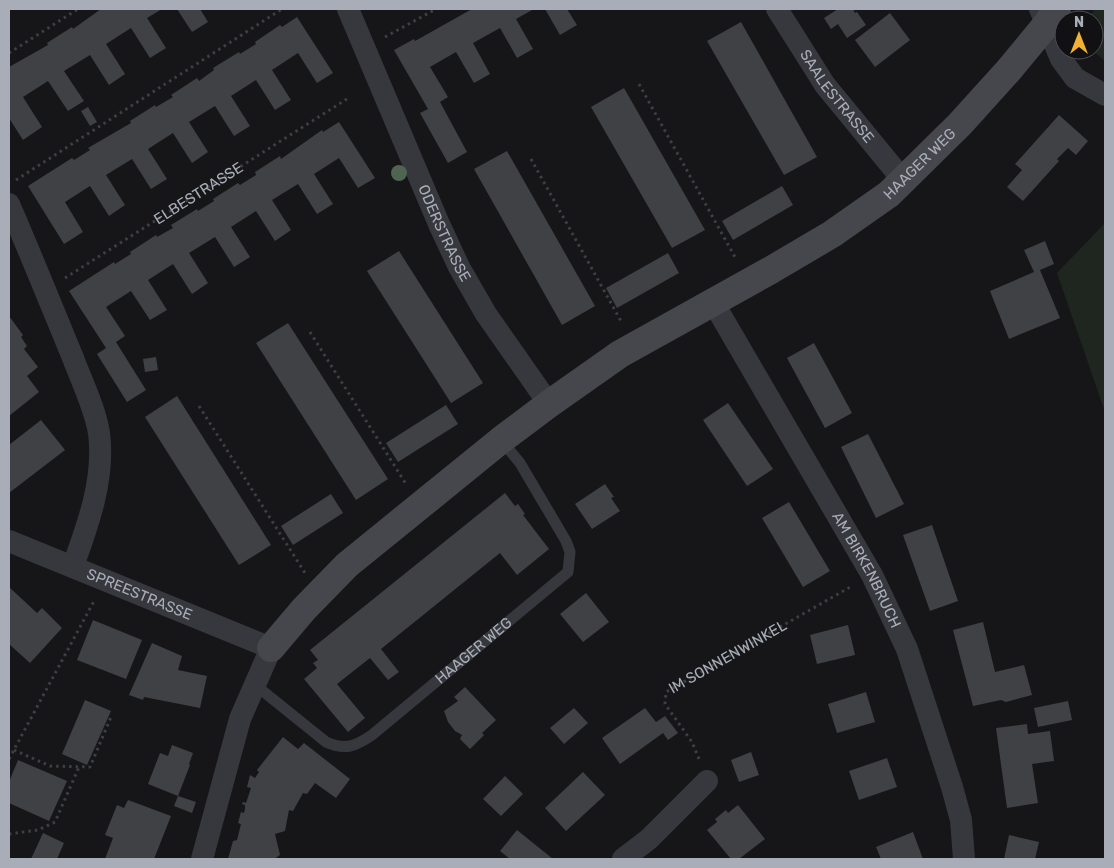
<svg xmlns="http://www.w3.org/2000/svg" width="1114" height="868" font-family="Rubik,sans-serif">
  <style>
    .green { fill: #1e261f }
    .building { fill: #404145 }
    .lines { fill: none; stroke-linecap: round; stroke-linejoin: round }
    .path { stroke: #3d3f44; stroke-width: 3; stroke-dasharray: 2.5 4; stroke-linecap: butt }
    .lane { stroke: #37383d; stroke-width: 11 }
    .street { stroke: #37383d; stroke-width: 22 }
    .secondary { stroke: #45474d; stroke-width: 28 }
    .tree { fill: #506452 }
    .labels { text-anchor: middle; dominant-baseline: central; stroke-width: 4.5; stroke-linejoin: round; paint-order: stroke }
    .street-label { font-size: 15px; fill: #a8adb8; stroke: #111113 }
  </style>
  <rect width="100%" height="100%" fill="#161618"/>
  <g class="green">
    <polygon points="1095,9 1105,9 1105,61 1092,50 1094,50 1094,20 1087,20"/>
    <polygon points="1105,223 1105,412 1057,273"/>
  </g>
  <g class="building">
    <polygon points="101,9 162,9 147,18 166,48 150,58 131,28 106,44 125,74 109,85 90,55 64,71 84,101 68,111 48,81 23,97 42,127 23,140 9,118 9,67 48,45 47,43 72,27 73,29"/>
    <polygon points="177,9 200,9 208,22 192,32"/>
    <polygon points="472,9 534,9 516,19 533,49 517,58 500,28 473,43 490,74 474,83 456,52 430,67 448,97 440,102 467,152 448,163 420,113 428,109 394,50 414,39 415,41"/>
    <polygon points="545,9 567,9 577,25 560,35"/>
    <polygon points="838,9 853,9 855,13 857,12 866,25 847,38 838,24 831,29 824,18"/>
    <polygon points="890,13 910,40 875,67 855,40"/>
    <polygon points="297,17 333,73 317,83 298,53 272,70 291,100 275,110 256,80 231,96 250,126 234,136 215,106 189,122 208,152 192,163 173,133 148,149 167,179 151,189 132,159 106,175 125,205 109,216 90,186 65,202 83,232 64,244 28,186 72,158 74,160 90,150 88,148 131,123 130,121 155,105 156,107 173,97 171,95 197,78 199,81 214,70 213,68 239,52 240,54 256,44 255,42 280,25 282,27"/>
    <polygon points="741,22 817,157 784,175 707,41"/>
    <polygon points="624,88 705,230 672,248 591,107"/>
    <polygon points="88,107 97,122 90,126 81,111"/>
    <polygon points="1059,115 1088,141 1076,155 1068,148 1057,159 1059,161 1023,201 1007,187 1022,170 1015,164"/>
    <polygon points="339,122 375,178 358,188 339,158 314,174 333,204 317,214 298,184 272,200 291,230 275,241 256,211 231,227 250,257 234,267 215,237 189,253 208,283 192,294 173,264 148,280 167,310 150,320 131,291 106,307 125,336 116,342 146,390 127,402 97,354 106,348 69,291 114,262 115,264 131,254 130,252 156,235 157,237 173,228 171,225 197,209 198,211 214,201 213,199 238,183 240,185 256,175 255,172 280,156 281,159 322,130 323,132"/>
    <polygon points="507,151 595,306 562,325 474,169"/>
    <polygon points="782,186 793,205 733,240 722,221"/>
    <polygon points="1045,241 1054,264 1040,270 1060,318 1009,339 990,291 1034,272 1024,250"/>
    <polygon points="399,251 483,383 451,403 367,271"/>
    <polygon points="668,253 679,273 617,308 606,288"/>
    <polygon points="9,316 23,335 21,337 27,346 24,349 38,367 27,376 39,392 9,416"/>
    <polygon points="288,323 388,479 356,500 256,343"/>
    <polygon points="814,343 852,413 825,428 787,358"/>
    <polygon points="156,357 158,370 145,372 143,359"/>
    <polygon points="177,396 271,545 239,565 145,417"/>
    <polygon points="728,403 773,469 747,486 703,420"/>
    <polygon points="446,405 458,424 398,462 386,443"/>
    <polygon points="41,420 65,450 9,493 9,445"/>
    <polygon points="868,434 904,504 876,518 841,447"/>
    <polygon points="605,484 614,497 611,498 620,511 592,529 575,504"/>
    <polygon points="505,493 515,506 518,504 525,514 523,515 549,549 517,575 500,553 381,649 399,672 388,680 370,658 337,684 365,718 348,732 304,679 317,668 313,663 318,660 310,650"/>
    <polygon points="331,494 343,513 293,545 281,526"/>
    <polygon points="789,502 830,571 803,587 762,518"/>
    <polygon points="932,525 958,601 930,611 903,535"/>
    <polygon points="9,587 37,613 42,608 62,628 30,663 9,644"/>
    <polygon points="586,593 609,622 583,642 560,614"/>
    <polygon points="93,620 142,640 126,679 77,660"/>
    <polygon points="983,622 995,672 1024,665 1032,695 1006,702 1001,700 973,706 953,630"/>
    <polygon points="848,625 855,655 817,664 810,635"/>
    <polygon points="152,643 182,656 178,670 207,676 200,708 144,697 143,700 129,695"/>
    <polygon points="465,687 496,720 482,733 484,735 470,749 460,739 462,735 455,731 448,722 444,711 458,701 454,697"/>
    <polygon points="866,692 875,722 837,733 828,704"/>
    <polygon points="85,700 111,711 87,765 62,754"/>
    <polygon points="1068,701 1072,720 1038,727 1034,708"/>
    <polygon points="574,708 588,723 564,744 550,728"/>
    <polygon points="645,708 656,722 665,716 678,733 668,740 663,733 620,764 602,738"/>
    <polygon points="1027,724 1028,734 1050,731 1054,761 1032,764 1038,803 1007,808 996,728"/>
    <polygon points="283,737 298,749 304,743 350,779 336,798 315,783 307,794 303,793 293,811 289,810 285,831 275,834 280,855 274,859 228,859 233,841 237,840 241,824 238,823 241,812 244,813 245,809 245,805 242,804 243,802 246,803 251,788 247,787 250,775 255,778 259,772 257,770"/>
    <polygon points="172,745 193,753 189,764 190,765 178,796 196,802 192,813 174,806 178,796 148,784 160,753 168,756"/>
    <polygon points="751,752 759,775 739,782 731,760"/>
    <polygon points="887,758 897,787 859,800 849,771"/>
    <polygon points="18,760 67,781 49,821 9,803 9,782"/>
    <polygon points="583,772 605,795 566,831 545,808"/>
    <polygon points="505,776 523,794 501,816 483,799"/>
    <polygon points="128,800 171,816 154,859 105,859 113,838 105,835 117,805 124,808"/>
    <polygon points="738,805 765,839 739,859 731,859 707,830 717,822 715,819 726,810 728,813"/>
    <polygon points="517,830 553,859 510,859 500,851"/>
    <polygon points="913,832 923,859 881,859 876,847"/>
    <polygon points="43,833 64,843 57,859 31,859"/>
    <polygon points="1009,835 1039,842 1035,859 1004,859"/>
  </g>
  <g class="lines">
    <g class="path">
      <polyline points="385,37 436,9"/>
      <polyline points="9,53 78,9"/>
      <polyline points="639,84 736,259"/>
      <polyline points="531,159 622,323"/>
      <polyline points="16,180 282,9"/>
      <path id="s1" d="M 65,278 L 350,97"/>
      <polyline points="310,332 406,484"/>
      <polyline points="199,406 305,573"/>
      <polyline points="14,750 50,766 90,767 111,717"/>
      <polyline points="9,759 94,601"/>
      <path id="s2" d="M 699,759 L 692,742 L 665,704 L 666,692 L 852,586"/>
      <polyline points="9,834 38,830 55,822 79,767"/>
    </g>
    <path class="lane" id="s3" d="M 254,684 L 326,742 C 345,751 356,746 372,735 L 568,572 L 570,552 L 566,541 L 520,463 L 501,440"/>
    <g class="street">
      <path id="s4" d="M 348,9 L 439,224 L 459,267 L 486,314 L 549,404"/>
      <path id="s5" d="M 777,9 L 825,85 L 903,180"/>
      <polyline points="1040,9 1061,59 1075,78 1105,95"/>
      <path d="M 9,204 C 31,255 52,307 73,358 C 82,382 95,408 99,433 C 105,478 88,525 73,566"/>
      <path id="s6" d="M 713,302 L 872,575 L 907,649 L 952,787 L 961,820 L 964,859"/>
      <path id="s7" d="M 9,541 L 271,648 L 240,719 L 202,859"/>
      <polyline points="623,859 649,839 707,781"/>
    </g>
    <path class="secondary" id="s8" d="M 271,648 L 304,609 L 347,565 L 501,440 L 549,404 L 620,354 L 771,270 L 832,234 L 889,194 L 960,124 L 1008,71 L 1046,25 L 1057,9"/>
  </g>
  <circle class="tree" cx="399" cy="173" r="8"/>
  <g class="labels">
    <g class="street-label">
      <text stroke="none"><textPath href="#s5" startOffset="106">SAALESTRASSE</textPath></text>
      <text stroke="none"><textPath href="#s8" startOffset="814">HAAGER WEG</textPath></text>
      <text stroke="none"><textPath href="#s1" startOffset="158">ELBESTRASSE</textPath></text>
      <text stroke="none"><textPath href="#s4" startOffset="244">ODERSTRASSE</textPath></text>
      <text stroke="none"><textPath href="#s6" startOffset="309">AM BIRKENBRUCH</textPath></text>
      <text stroke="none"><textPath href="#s7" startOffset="141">SPREESTRASSE</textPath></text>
      <text stroke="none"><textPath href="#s3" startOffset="274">HAAGER WEG</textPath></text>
      <text stroke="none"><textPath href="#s2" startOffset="148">IM SONNENWINKEL</textPath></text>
    </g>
  </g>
  <rect width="1114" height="868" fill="none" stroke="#a8adb8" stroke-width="20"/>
  <g transform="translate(1079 35)"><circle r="24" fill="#111113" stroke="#4d4f55"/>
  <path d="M0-4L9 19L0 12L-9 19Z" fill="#f2b134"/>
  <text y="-8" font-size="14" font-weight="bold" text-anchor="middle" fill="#a8adb8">N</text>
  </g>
</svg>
